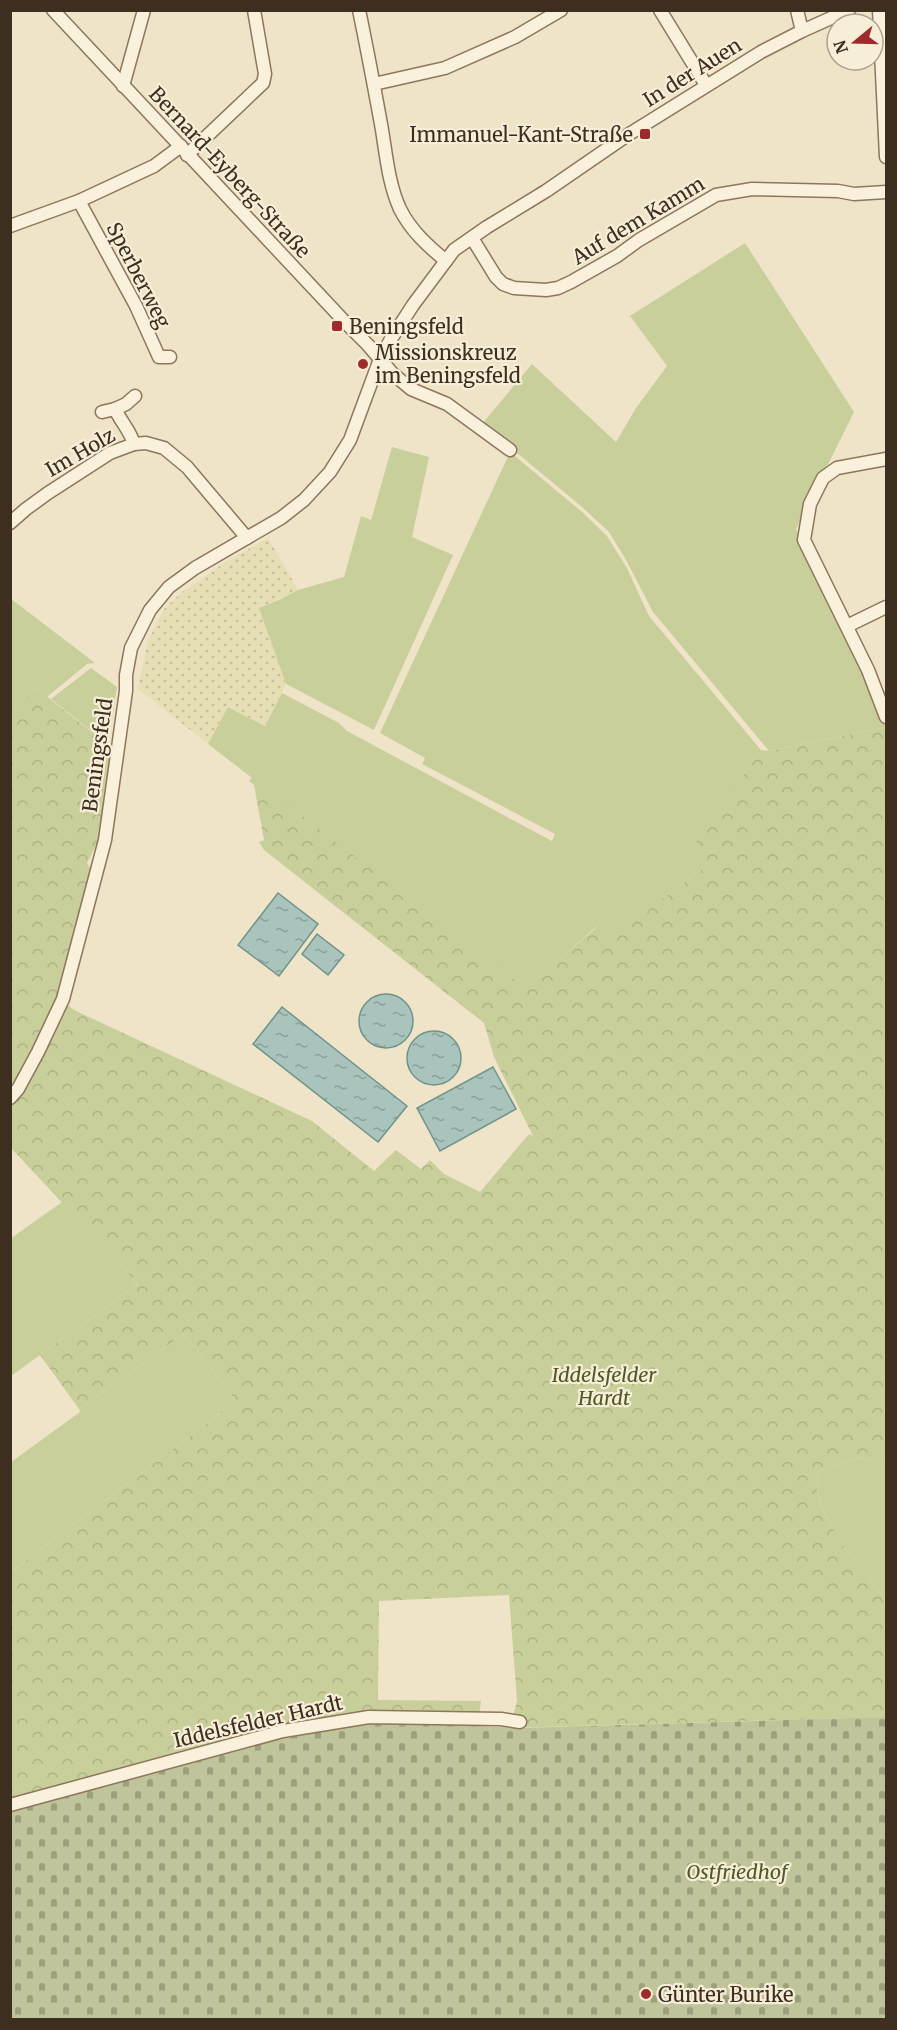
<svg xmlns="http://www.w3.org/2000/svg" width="897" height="2030" font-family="Merriweather,serif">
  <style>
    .farmland { fill: url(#farmland-dots) }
    .grass { fill: #c9cf9b }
    .forest { fill: url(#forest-crowns) }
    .cemetery { fill: url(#cemetery-stones) }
    .water { fill: url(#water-ripples); stroke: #6f938a; stroke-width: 1.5 }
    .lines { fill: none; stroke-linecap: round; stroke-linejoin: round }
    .minor-casing { stroke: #8d765c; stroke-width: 15 }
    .minor { stroke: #faf1dc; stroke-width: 12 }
    .poi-dot { fill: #9e2a2b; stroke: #f7eed8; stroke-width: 2 }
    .labels { text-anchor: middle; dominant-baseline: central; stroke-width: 4.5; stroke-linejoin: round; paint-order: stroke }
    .street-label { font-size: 20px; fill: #3d2e20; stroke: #f7eed8 }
    .poi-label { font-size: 20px; fill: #3d2e20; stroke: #f7eed8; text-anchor: start }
    .park-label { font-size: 20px; font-style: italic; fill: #4d5a26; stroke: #f7eed8 }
  </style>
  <defs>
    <pattern id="farmland-dots" width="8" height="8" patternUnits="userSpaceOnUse" patternTransform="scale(1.5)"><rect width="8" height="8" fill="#e6deb5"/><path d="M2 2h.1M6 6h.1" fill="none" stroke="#c6bf9b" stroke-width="1.8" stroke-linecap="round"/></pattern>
    <pattern id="forest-crowns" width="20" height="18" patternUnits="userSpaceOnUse" patternTransform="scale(1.5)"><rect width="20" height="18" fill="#c9cf9b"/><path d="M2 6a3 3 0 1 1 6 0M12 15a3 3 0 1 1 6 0" fill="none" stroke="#aeb285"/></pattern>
    <pattern id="cemetery-stones" width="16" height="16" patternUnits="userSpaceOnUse" patternTransform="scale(1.5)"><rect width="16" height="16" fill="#bfc49a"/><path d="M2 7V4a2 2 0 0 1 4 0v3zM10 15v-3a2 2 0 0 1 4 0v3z" fill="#9ca07d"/></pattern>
    <pattern id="water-ripples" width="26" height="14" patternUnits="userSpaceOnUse" patternTransform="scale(1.5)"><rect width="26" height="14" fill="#a9c4bc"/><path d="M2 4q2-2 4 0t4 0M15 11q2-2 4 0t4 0" fill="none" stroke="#8ba098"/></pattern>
  </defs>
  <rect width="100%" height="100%" fill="#f0e4c8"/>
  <polygon class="farmland" points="268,538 298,590 259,608 286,684 265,726 228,707 208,744 138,689 148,641 164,609 181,593 224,563"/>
  <g class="grass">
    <polygon points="745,243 854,412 796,529 886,721 886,727 769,751 653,612 626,560 609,532 582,507 482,424 532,364 616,442 636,408 667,366 630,316"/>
    <polygon points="392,447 429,457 412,537 453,555 374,730 286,684 259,608 281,599 298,590 344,577 361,516 371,520"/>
    <polygon points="510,452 581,511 607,536 627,568 649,616 761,750 695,846 707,865 606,944 596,927 525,989 208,744 228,707 265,726 282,693 339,723 347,731 552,841 555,834 422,764 425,758 380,733"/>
    <polygon points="10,598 95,663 87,664 47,697 36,688 11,711"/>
    <polygon points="91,668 117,687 108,744 51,699"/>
    <polygon points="62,1202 138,1284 11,1376 10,1239"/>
    <polygon points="184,1334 236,1401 11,1572 11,1462 80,1412 79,1409"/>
    <polygon points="860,1458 886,1464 886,1602 875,1585 844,1547 821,1507 817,1488 818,1472 826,1467"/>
  </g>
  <g class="forest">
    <polygon points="36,688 111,747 109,782 101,836 87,863 93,873 59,997 11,1094 11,711"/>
    <polygon points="886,727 886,1464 860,1458 826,1467 818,1472 817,1488 821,1507 844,1547 875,1585 886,1602 886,1717 510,1728 517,1701 509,1595 379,1601 378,1700 481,1701 478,1726 417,1723 227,1752 11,1810 11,1572 236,1401 184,1334 79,1409 40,1355 138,1284 11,1148 11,1104 64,1002 74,1010 312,1121 374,1171 396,1150 421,1169 430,1160 444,1174 480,1192 529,1134 533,1136 494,1057 484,1023 264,850 259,842 264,840 254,785 249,781 252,777 525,988 597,927 606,943 707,865 694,846 761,750 769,751"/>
  </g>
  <polygon class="cemetery" points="886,1717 886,2019 11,2020 11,1810 263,1743 357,1723 417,1723 519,1728"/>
  <g class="water">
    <polygon points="278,893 318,924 279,976 238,945"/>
    <polygon points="317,934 344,955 328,975 302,954"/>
    <circle cx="386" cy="1021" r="27"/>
    <polygon points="282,1007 407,1106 378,1142 253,1044"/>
    <circle cx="434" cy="1058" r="27"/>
    <polygon points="493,1067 516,1109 440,1151 417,1108"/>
  </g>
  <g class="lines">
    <defs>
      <g id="minor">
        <polyline points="53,10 344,321 368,345 392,373 411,389 447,404 510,450"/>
        <path d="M 359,10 C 367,48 374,86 381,124 C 386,152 388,183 400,209 C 411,231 428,246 446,261"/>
        <polyline points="660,10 706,85"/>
        <polyline points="797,10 802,31"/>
        <polyline points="879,10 886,157"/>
        <polyline points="374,84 445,68 515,37 561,10"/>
        <polyline points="123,86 144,10"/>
        <polyline points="187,155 263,83 265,74 254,10"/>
        <polyline points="79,201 136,306 159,357 170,357"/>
        <polyline points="10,226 79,201 154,166 181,146"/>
        <polyline points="472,238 496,277 503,284 514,288 546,290 558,288 571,282 617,256 639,240 716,195 752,189 838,191 854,194 886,192"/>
        <polyline points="115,409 126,404 135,396"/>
        <path d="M 102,412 L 115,409 C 121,422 130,430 134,444"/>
        <polyline points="886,459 837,468 823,478 810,504 804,540 868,670 886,717"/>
        <polyline points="10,523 26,509 48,493 110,453 134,444 146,443 164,448 187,467 247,538"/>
        <polyline points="847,626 886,607"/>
        <polyline points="10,1098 18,1089 38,1052 63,999 105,840 126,691 126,675 131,648 150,610 169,587 195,568 281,518 304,500 330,472 350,440 380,359 391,339 413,305 454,250 487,227 546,191 626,136 761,52 802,31 849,10"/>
        <polyline points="10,1805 283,1731 369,1717 501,1719 520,1722"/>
      </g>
    </defs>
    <use href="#minor" class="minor-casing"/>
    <use href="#minor" class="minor"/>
  </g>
  <g class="poi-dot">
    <rect x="639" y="128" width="12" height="12" rx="3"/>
    <rect x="331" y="320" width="12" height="12" rx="3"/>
    <circle cx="363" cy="364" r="6"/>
    <circle cx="646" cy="1994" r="6"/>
  </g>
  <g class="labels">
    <g class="street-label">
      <text transform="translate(692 72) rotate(-32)">In der Auen</text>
      <text transform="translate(230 172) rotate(47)">Bernard-Eyberg-Straße</text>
      <text transform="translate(638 220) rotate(-31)">Auf dem Kamm</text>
      <text transform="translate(139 275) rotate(63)">Sperberweg</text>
      <text transform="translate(80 452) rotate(-30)">Im Holz</text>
      <text transform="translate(97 755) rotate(-82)">Beningsfeld</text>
      <text transform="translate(258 1721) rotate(-13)">Iddelsfelder Hardt</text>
    </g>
    <g class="poi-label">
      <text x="633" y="134" text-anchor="end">Immanuel-Kant-Straße</text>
      <text x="349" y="326">Beningsfeld</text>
      <text x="375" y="352">Missionskreuz<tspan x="375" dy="23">im Beningsfeld</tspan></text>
      <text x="658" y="1994">Günter Burike</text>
    </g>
    <g class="park-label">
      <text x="604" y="1374">Iddelsfelder<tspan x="604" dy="23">Hardt</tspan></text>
      <text x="737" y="1871">Ostfriedhof</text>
    </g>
  </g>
  <rect width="897" height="2030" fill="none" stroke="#3d2e20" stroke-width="24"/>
  <g transform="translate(855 42) rotate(251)"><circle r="28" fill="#f7eed8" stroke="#ada18e" stroke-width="1.5"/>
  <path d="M0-4.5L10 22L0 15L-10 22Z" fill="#9e2a2b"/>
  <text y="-9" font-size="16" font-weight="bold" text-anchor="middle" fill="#3d2e20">N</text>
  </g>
</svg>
